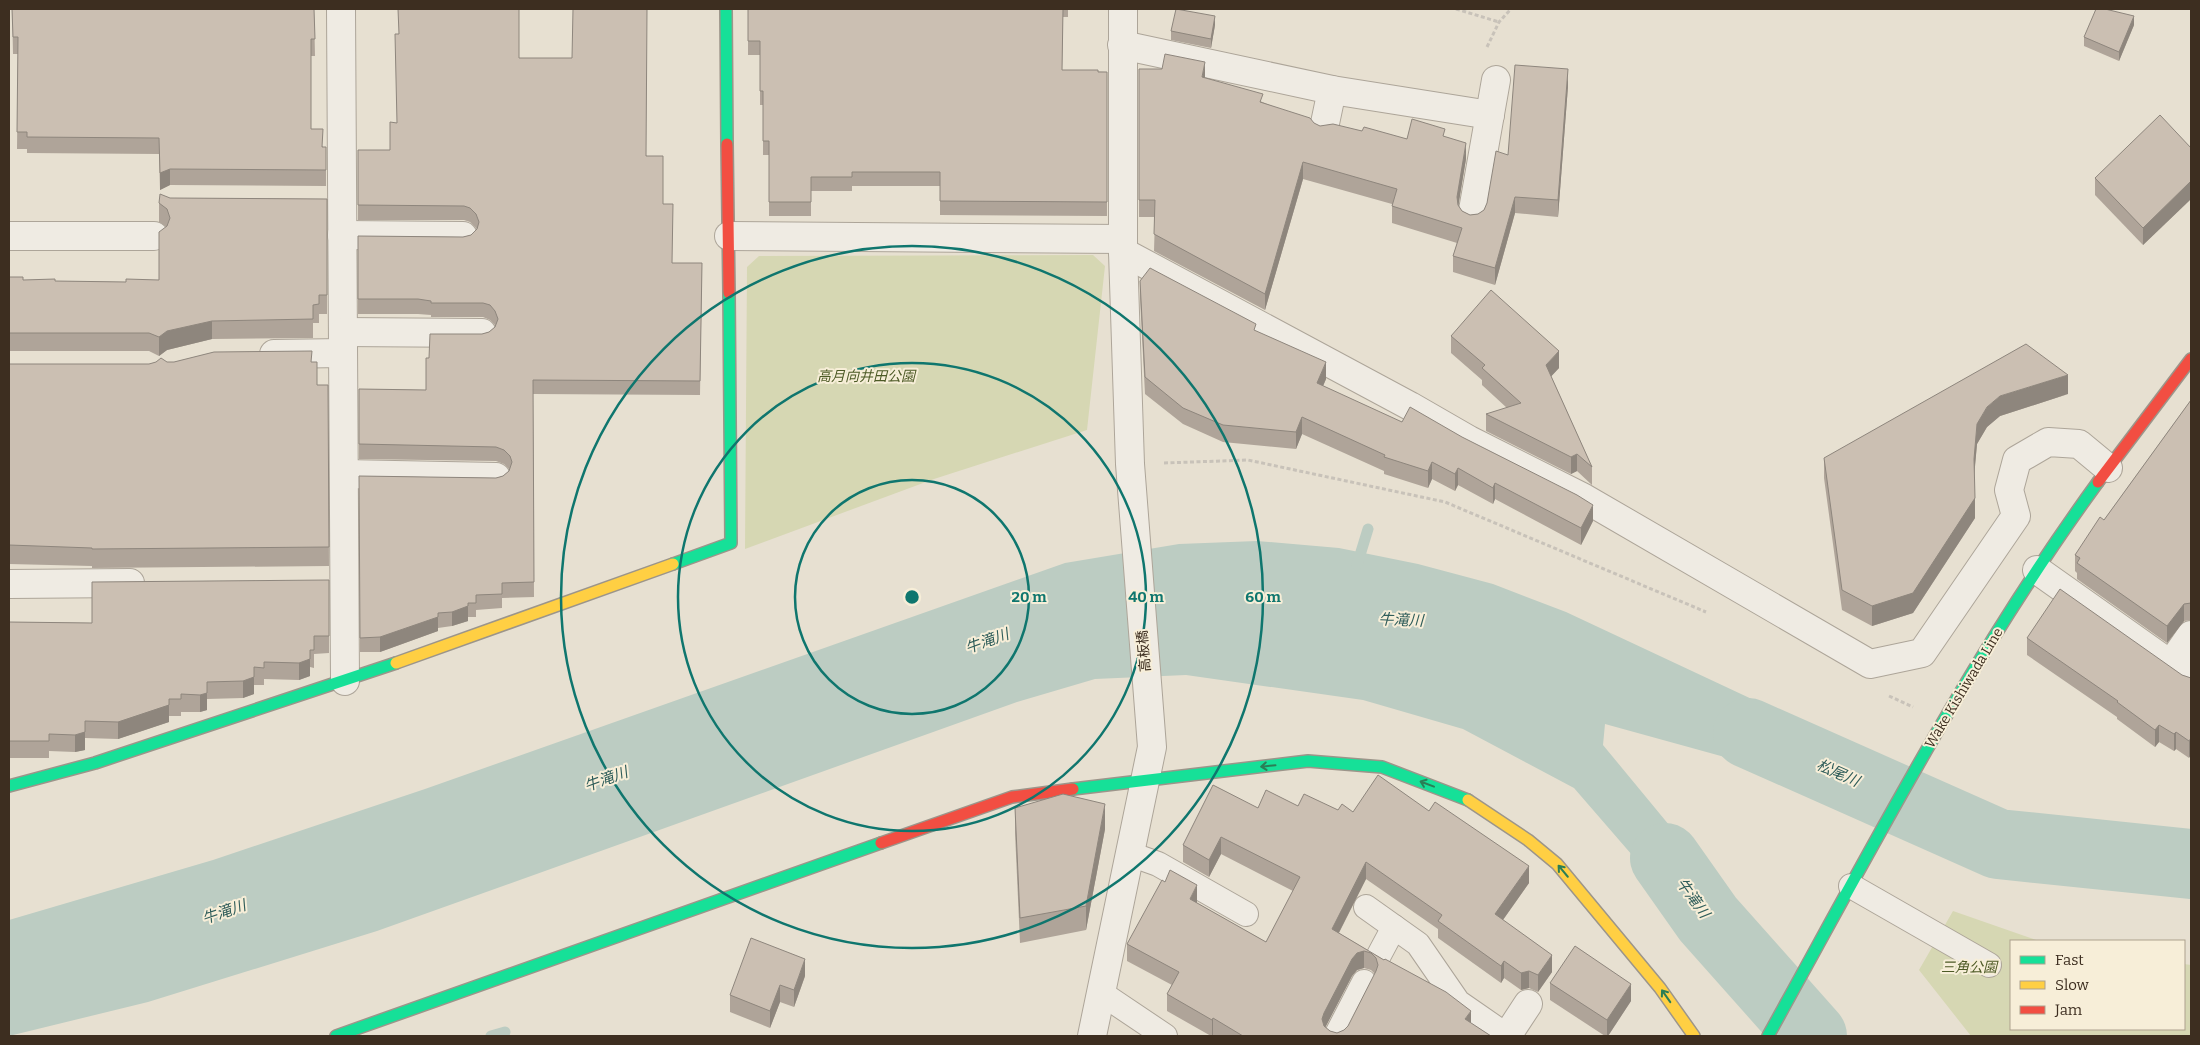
<svg xmlns="http://www.w3.org/2000/svg" width="2200" height="1045" font-family="Bitter,'Noto Sans JP',serif">
  <style>
    .green { fill: #d6d7b3 }
    .water { fill: #bcccc2 }
    .lines { fill: none; stroke-linecap: round; stroke-linejoin: round }
    .stream { stroke: #bcccc2; stroke-width: 11 }
    .river { stroke: #bcccc2; stroke-width: 70 }
    .lane-casing { stroke: #ada599; stroke-width: 26 }
    .street-casing { stroke: #ada599; stroke-width: 30 }
    .fast-casing { stroke: #9c958a; stroke-width: 14 }
    .slow-casing { stroke: #9c958a; stroke-width: 14 }
    .jam-casing { stroke: #9c958a; stroke-width: 14 }
    .path { stroke: #c8c2b9; stroke-width: 3; stroke-dasharray: 4 2.5; stroke-linecap: butt }
    .lane { stroke: #efebe3; stroke-width: 24 }
    .street { stroke: #efebe3; stroke-width: 28 }
    .fast { stroke: #16e098; stroke-width: 11 }
    .slow { stroke: #ffcf43; stroke-width: 11 }
    .jam { stroke: #f24e42; stroke-width: 11 }
    .wall { fill: #afa499; fill-rule: evenodd }
    .shaded-wall { fill: #8e867d }
    .building { fill: #cbbfb2; stroke: #8e867d; fill-rule: evenodd }
    .oneway { stroke: #2b7e56 }
    .ring { fill: none; stroke: #0f766e; stroke-width: 2.5 }
    .labels { text-anchor: middle; dominant-baseline: central; stroke-width: 4; stroke-linejoin: round; paint-order: stroke }
    .park-label { font-size: 14px; font-style: italic; fill: #4d5a26; stroke: #f7eed8 }
    .street-label { font-size: 14px; fill: #3d2e20; stroke: #f7eed8 }
    .water-label { font-size: 15px; font-style: italic; fill: #2f5d5a; stroke: #f7eed8 }
    .centre { fill: #0f766e; stroke: #f7eed8; stroke-width: 2.5 }
    .ring-label { font-size: 15px; text-anchor: middle; font-weight: bold; fill: #0f766e; stroke: #f7eed8; stroke-width: 4; stroke-linejoin: round; paint-order: stroke }
  </style>
  <rect width="100%" height="100%" fill="#e7e0d1"/>
  <g class="green">
    <polygon points="1093,255 1105,266 1087,430 934,479 745,549 747,267 759,256"/>
    <polygon points="1953,911 2039,941 2011,941 2011,1029 2184,1029 2184,964 2191,965 2191,1036 1971,1036 1919,970"/>
  </g>
  <polygon class="water" points="1257,541 1339,548 1418,564 1493,584 1566,612 1854,747 1826,785 1605,724 1603,745 1745,917 1710,945 1574,788 1463,729 1363,700 1186,675 1095,679 1017,702 377,931 148,1002 9,1036 9,920 213,860 425,789 1065,563 1179,544"/>
  <g class="lines">
    <g class="stream">
      <polyline points="1357,565 1368,529"/>
      <polyline points="491,1036 505,1032"/>
    </g>
    <g class="river">
      <polyline points="1748,733 1998,844 2191,864"/>
      <polyline points="1665,858 1708,919 1812,1036"/>
    </g>
    <defs>
      <g id="lane">
        <polyline points="1130,854 1158,864 1246,914"/>
        <polyline points="1851,886 1989,965"/>
        <polyline points="1366,907 1418,944 1458,1002 1507,1036"/>
        <polyline points="1378,957 1394,927"/>
        <polyline points="1101,993 1165,1036"/>
        <polyline points="1336,1036 1364,982"/>
      </g>
      <g id="street">
        <polyline points="341,9 345,681"/>
        <polyline points="1122,45 1332,90 1490,115"/>
        <polyline points="1324,128 1332,90"/>
        <polyline points="1472,216 1496,80"/>
        <polyline points="342,235 463,236"/>
        <polyline points="9,236 154,236"/>
        <polyline points="729,236 1123,239"/>
        <polyline points="1123,252 1410,406 1469,440 1584,498 1870,664 1922,653 2016,516 2009,490 2017,460 2048,442 2079,444 2108,468"/>
        <polyline points="343,332 482,333"/>
        <polyline points="274,354 343,353"/>
        <polyline points="344,474 496,477"/>
        <polyline points="2037,570 2191,679"/>
        <polyline points="9,584 130,583"/>
        <polyline points="2171,664 2191,635"/>
        <polyline points="1092,1036 1152,747 1130,464 1123,252 1123,9"/>
        <polyline points="1507,1036 1528,1004"/>
      </g>
      <g id="fast">
        <polyline points="726,9 727,144"/>
        <polyline points="673,564 731,543 729,293"/>
        <polyline points="9,786 95,763 396,663"/>
        <polyline points="1073,789 1308,761 1382,767 1468,800"/>
        <polyline points="336,1036 881,843"/>
        <path d="M 1768,1036 C 1872,848 1971,656 2098,482"/>
      </g>
      <g id="slow">
        <polyline points="396,663 673,564"/>
        <polyline points="1468,800 1528,840 1557,864 1660,988 1694,1036"/>
      </g>
      <g id="jam">
        <polyline points="727,144 729,293"/>
        <polyline points="2098,482 2191,359"/>
        <polyline points="881,843 1012,797 1073,789"/>
      </g>
    </defs>
    <use href="#lane" class="lane-casing"/>
    <use href="#street" class="street-casing"/>
    <use href="#fast" class="fast-casing"/>
    <use href="#slow" class="slow-casing"/>
    <use href="#jam" class="jam-casing"/>
    <g class="path">
      <polyline points="1456,9 1499,22"/>
      <polyline points="1487,47 1499,22 1511,9"/>
      <polyline points="1164,463 1248,460 1445,502 1706,612"/>
      <polyline points="1889,696 1913,707"/>
    </g>
    <use href="#lane" class="lane"/>
    <use href="#street" class="street"/>
    <use href="#fast" class="fast"/>
    <use href="#slow" class="slow"/>
    <use href="#jam" class="jam"/>
  </g>
  <g class="wall">
    <polygon points="12,9 314,9 315,56 311,56 311,129 323,147 326,147 326,186 170,185 160,190 159,154 27,153 27,149 17,149 18,54 13,54"/>
    <polygon points="748,9 1068,9 1068,17 1063,17 1062,70 1107,72 1107,216 940,215 940,186 852,186 852,191 811,191 811,216 769,216 769,155 763,155 763,105 760,105 760,55 748,55"/>
    <polygon points="1215,25 1211,48 1171,40 1171,31"/>
    <polygon points="2134,25 2119,61 2084,46 2084,37"/>
    <polygon points="398,34 519,58 647,156 663,204 672,263 702,263 700,395 533,394 534,597 502,598 502,608 476,610 476,617 468,617 468,621 452,626 438,628 438,631 380,652 360,652 359,476 496,478 503,476 509,471 510,470 504,464 496,461 359,459 359,389 426,390 429,358 482,334 489,332 496,326 490,320 483,317 431,317 431,315 418,314 358,314 358,236 463,237 471,235 477,229 470,222 464,220 358,220 358,150 390,150 397,123"/>
    <polygon points="1139,69 1205,78 1320,126 1362,131 1407,139 1445,137 1466,159 1458,206 1462,211 1470,215 1478,214 1484,210 1508,155 1568,86 1558,217 1515,213 1495,285 1453,272 1453,256 1457,243 1392,223 1392,204 1303,179 1265,310 1154,251 1155,217 1139,217"/>
    <polygon points="2191,148 2191,199 2143,245 2095,195 2095,178"/>
    <polygon points="170,198 327,199 327,314 319,314 319,323 313,323 313,338 212,339 167,350 159,356 149,351 9,351 9,277 23,280 55,281 126,282 159,280 166,227 159,222 159,203"/>
    <polygon points="1140,281 1256,331 1326,379 1323,386 1593,521 1581,545 1495,499 1493,504 1458,485 1455,491 1432,479 1428,488 1384,474 1384,471 1302,434 1296,449 1223,442 1183,424 1145,394 1140,298"/>
    <polygon points="1451,336 1559,368 1551,376 1592,467 1592,485 1577,471 1571,474 1486,431 1486,414 1507,408 1482,385 1482,380 1451,353"/>
    <polygon points="167,362 312,362 317,385 328,385 329,566 92,568 92,566 9,564 9,364 149,364"/>
    <polygon points="2068,394 2000,416 1987,427 1977,444 1974,474 1975,518 1913,613 1872,626 1842,610 1824,478 1824,458"/>
    <polygon points="2191,400 2191,620 2184,621 2167,643 2077,579 2077,573 2075,571 2075,555 2104,520"/>
    <polygon points="329,580 329,653 314,654 314,668 310,667 310,676 299,680 264,679 264,685 254,685 254,694 243,698 207,699 207,710 200,712 181,712 181,716 169,716 169,722 118,739 85,738 85,750 75,752 49,751 49,758 9,758 9,622 92,623"/>
    <polygon points="2027,638 2182,675 2190,678 2189,758 2176,749 2174,751 2159,742 2155,747 2117,719 2117,717 2027,655"/>
    <path d="M 1298,806 L 1353,812 L 1529,883 L 1503,920 L 1552,972 L 1538,992 L 1529,988 L 1521,990 L 1504,978 L 1501,983 L 1438,938 L 1438,929 L 1366,879 L 1339,933 L 1384,960 L 1471,1023 L 1491,1036 L 1214,1036 L 1213,1035 L 1212,1036 L 1211,1036 L 1167,1011 L 1167,994 L 1172,985 L 1127,961 L 1127,944 L 1197,902 L 1197,903 L 1266,942 L 1293,891 L 1221,854 L 1209,877 L 1183,862 L 1183,845 L 1258,808 ZM 1364,968 L 1371,970 L 1375,974 L 1348,1026 L 1344,1030 L 1337,1033 L 1330,1031 L 1325,1027 L 1352,976 L 1357,970 Z"/>
    <polygon points="1015,808 1105,829 1086,930 1020,943 1015,833"/>
    <polygon points="805,976 794,1007 780,1002 770,1028 730,1012 730,995"/>
    <polygon points="1550,983 1631,1001 1608,1036 1605,1036 1550,1000"/>
  </g>
  <g class="shaded-wall">
    <polygon points="1215,16 1215,25 1211,48 1211,39"/>
    <polygon points="2134,16 2134,25 2119,61 2119,52"/>
    <polygon points="1205,62 1205,79 1202,77"/>
    <polygon points="1568,69 1568,86 1558,217 1558,200"/>
    <polygon points="1466,143 1466,159 1457,214 1457,197"/>
    <polygon points="1303,162 1303,179 1265,310 1265,294"/>
    <polygon points="170,169 170,185 160,190 160,173"/>
    <polygon points="2191,181 2191,199 2143,245 2143,228"/>
    <polygon points="1515,197 1515,213 1495,285 1495,268"/>
    <polygon points="212,321 212,339 167,350 159,356 159,337 167,331"/>
    <polygon points="1559,351 1559,368 1546,382 1546,365"/>
    <polygon points="1326,362 1326,379 1317,400 1317,383"/>
    <polygon points="2068,375 2068,394 2000,416 1987,427 1977,444 1974,478 1974,459 1977,424 1987,407 2000,396"/>
    <polygon points="1302,417 1302,434 1296,449 1296,432"/>
    <polygon points="1577,454 1577,471 1571,474 1571,457"/>
    <polygon points="1432,462 1432,479 1428,488 1428,471"/>
    <polygon points="1458,468 1458,485 1455,491 1455,474"/>
    <polygon points="1495,483 1495,499 1493,504 1493,488"/>
    <polygon points="1975,498 1975,518 1913,613 1872,626 1872,606"/>
    <polygon points="1593,505 1593,521 1581,545 1581,528"/>
    <polygon points="2184,604 2184,621 2167,643 2167,626"/>
    <polygon points="468,606 468,621 452,626 452,612"/>
    <polygon points="438,617 438,631 380,652 380,637"/>
    <polygon points="310,659 310,676 299,680 299,663"/>
    <polygon points="254,677 254,694 243,698 243,681"/>
    <polygon points="207,693 207,710 200,712 200,695"/>
    <polygon points="169,699 169,722 118,739 118,722"/>
    <polygon points="85,721 85,750 75,752 75,735"/>
    <polygon points="2159,725 2159,742 2155,747 2155,730"/>
    <polygon points="2176,732 2176,749 2174,751 2174,734"/>
    <polygon points="2191,738 2191,755 2189,758 2189,741"/>
    <polygon points="1105,804 1105,829 1086,930 1086,906"/>
    <polygon points="1221,837 1221,854 1209,877 1209,860"/>
    <polygon points="1366,862 1366,879 1332,946 1332,929"/>
    <polygon points="1529,866 1529,883 1495,931 1495,914"/>
    <polygon points="1197,885 1197,902 1190,916 1190,899"/>
    <polygon points="1364,951 1364,968 1357,970 1352,976 1324,1030 1322,1019 1324,1013 1352,959 1357,953"/>
    <polygon points="1552,955 1552,972 1538,992 1538,975"/>
    <polygon points="805,959 805,976 794,1007 794,990"/>
    <polygon points="1504,961 1504,978 1501,983 1501,966"/>
    <polygon points="1529,971 1529,988 1521,990 1521,973"/>
    <polygon points="1631,984 1631,1001 1608,1036 1607,1036 1607,1020"/>
    <polygon points="780,985 780,1002 770,1028 770,1011"/>
    <polygon points="1471,1011 1471,1028 1465,1019"/>
    <polygon points="1213,1018 1213,1035 1212,1036 1212,1020"/>
  </g>
  <g class="building">
    <polygon points="12,9 314,9 315,39 311,39 311,129 323,129 322,147 326,147 326,170 170,169 160,173 159,138 27,137 27,132 17,132 18,37 13,37"/>
    <polygon points="398,9 519,9 519,58 572,58 573,9 647,9 646,156 663,156 663,204 673,204 672,263 702,263 700,381 533,380 534,582 502,583 502,594 476,595 476,603 468,603 468,606 452,612 438,613 438,617 380,637 360,638 359,476 496,478 503,476 509,471 512,462 510,456 504,450 496,447 359,444 359,389 426,390 426,358 429,358 430,334 482,334 489,332 495,327 498,319 495,311 490,305 483,303 431,303 431,301 418,299 358,299 358,236 463,237 471,235 477,229 479,222 476,214 470,208 464,206 358,205 358,150 390,150 390,122 397,123 395,34 399,34"/>
    <polygon points="748,9 1063,9 1062,70 1098,70 1098,72 1107,72 1107,202 940,201 940,172 852,172 852,177 811,177 811,202 769,202 769,141 763,141 763,91 760,91 760,41 748,41"/>
    <polygon points="1176,9 1215,16 1211,39 1171,31"/>
    <polygon points="2096,9 2105,9 2134,16 2119,52 2084,37"/>
    <polygon points="1165,54 1205,62 1202,77 1263,94 1260,102 1310,118 1314,123 1320,126 1333,124 1362,131 1364,127 1407,139 1412,119 1445,129 1443,136 1466,143 1457,197 1458,205 1462,211 1470,215 1478,214 1484,210 1487,203 1496,151 1508,155 1515,65 1568,69 1558,200 1515,197 1495,268 1453,256 1462,228 1392,206 1397,189 1303,162 1265,294 1154,234 1155,200 1139,200 1139,69 1162,69"/>
    <polygon points="2160,115 2191,148 2191,181 2143,228 2095,178"/>
    <polygon points="160,194 170,198 327,199 327,295 319,295 319,304 313,305 313,319 212,321 167,331 159,337 149,333 9,333 9,277 23,277 23,280 55,279 55,281 126,282 126,279 159,280 159,232 167,226 170,218 167,209 159,203"/>
    <polygon points="1150,268 1256,324 1254,330 1326,362 1317,383 1402,422 1410,407 1462,437 1577,495 1593,505 1581,528 1495,483 1493,488 1458,468 1455,474 1432,462 1428,471 1384,457 1385,455 1302,417 1296,432 1223,425 1183,408 1145,377 1140,281"/>
    <polygon points="1491,290 1559,351 1546,365 1592,467 1577,454 1571,457 1486,414 1521,403 1482,368 1485,365 1451,336"/>
    <polygon points="2026,344 2068,375 2000,396 1987,407 1977,424 1974,459 1975,498 1913,593 1872,606 1842,590 1824,458"/>
    <polygon points="312,351 311,362 317,362 317,385 328,385 329,547 92,549 92,548 9,545 9,364 149,364 156,362 161,358 167,362 174,362 214,352"/>
    <polygon points="2191,400 2191,603 2184,604 2167,626 2077,563 2080,558 2075,555 2100,517 2104,520"/>
    <polygon points="329,580 329,636 314,636 314,650 310,650 310,659 299,663 264,662 264,668 254,667 254,677 243,681 207,682 207,693 200,695 181,694 181,699 169,699 169,705 118,722 85,721 85,732 75,735 49,734 49,741 9,741 9,622 92,623 92,582"/>
    <polygon points="2060,589 2182,675 2191,678 2191,738 2189,741 2176,732 2174,734 2159,725 2155,730 2117,702 2118,701 2027,638"/>
    <path d="M 1378,775 L 1429,811 L 1435,802 L 1529,866 L 1495,914 L 1552,955 L 1538,975 L 1529,971 L 1521,973 L 1504,961 L 1501,966 L 1438,921 L 1442,915 L 1366,862 L 1332,929 L 1384,960 L 1385,959 L 1446,992 L 1471,1011 L 1465,1019 L 1491,1036 L 1243,1036 L 1213,1018 L 1212,1020 L 1167,994 L 1179,972 L 1127,944 L 1162,880 L 1165,882 L 1170,870 L 1197,885 L 1190,899 L 1266,942 L 1300,877 L 1221,837 L 1209,860 L 1183,845 L 1213,785 L 1258,808 L 1266,790 L 1298,806 L 1304,794 L 1338,810 L 1342,804 L 1353,812 ZM 1364,951 L 1371,953 L 1376,958 L 1378,965 L 1376,971 L 1348,1026 L 1344,1030 L 1337,1033 L 1330,1031 L 1324,1026 L 1322,1019 L 1324,1013 L 1352,959 L 1357,953 Z"/>
    <polygon points="1063,794 1105,804 1086,906 1020,918 1015,808"/>
    <polygon points="751,938 805,959 794,990 780,985 770,1011 730,995"/>
    <polygon points="1575,946 1631,984 1607,1020 1550,983"/>
  </g>
  <defs><path id="oneway-shaft" d="M-6 0H5M1.5-3L5.5 0L1.5 3" fill="none" stroke-width="1.6" stroke-linecap="round" stroke-linejoin="round" transform="scale(1.25)"/></defs>
  <g class="oneway">
    <use href="#oneway-shaft" transform="translate(1268 766) rotate(174)"/>
    <use href="#oneway-shaft" transform="translate(1427 784) rotate(-159)"/>
    <use href="#oneway-shaft" transform="translate(1563 871) rotate(-130)"/>
    <use href="#oneway-shaft" transform="translate(1666 996) rotate(-125)"/>
  </g>
  <g class="ring">
    <circle cx="912" cy="597" r="117"/>
    <circle cx="912" cy="597" r="234"/>
    <circle cx="912" cy="597" r="351"/>
  </g>
  <g class="labels">
    <g class="park-label">
      <text x="866" y="376">高月向井田公園</text>
      <text x="1969" y="967">三角公園</text>
    </g>
    <g class="street-label">
      <text transform="translate(1144 651) rotate(-95)">高板橋</text>
      <text transform="translate(1964 688) rotate(-59)">Wake Kishiwada Line</text>
    </g>
    <g class="water-label">
      <text transform="translate(1401 620) rotate(2)">牛滝川</text>
      <text transform="translate(987 641) rotate(-20)">牛滝川</text>
      <text transform="translate(1838 773) rotate(24)">松尾川</text>
      <text transform="translate(606 779) rotate(-20)">牛滝川</text>
      <text transform="translate(1693 898) rotate(54)">牛滝川</text>
      <text transform="translate(224 912) rotate(-19)">牛滝川</text>
    </g>
  </g>
  <circle cx="912" cy="597" r="8" class="centre"/>
  <g class="ring-label">
    <text x="1029" y="602">20 m</text>
    <text x="1146" y="602">40 m</text>
    <text x="1263" y="602">60 m</text>
  </g>
  <rect width="2200" height="1045" fill="none" stroke="#3d2e20" stroke-width="20"/>
  <rect x="2010" y="940" width="175" height="90" fill="#f7eed8" stroke="#ada18e"/>
  <rect x="2020" y="956" width="25" height="8" fill="#16e098" stroke="#ada18e"/>
  <text x="2055" y="965" font-size="15" fill="#3d2e20">Fast</text>
  <rect x="2020" y="981" width="25" height="8" fill="#ffcf43" stroke="#ada18e"/>
  <text x="2055" y="990" font-size="15" fill="#3d2e20">Slow</text>
  <rect x="2020" y="1006" width="25" height="8" fill="#f24e42" stroke="#ada18e"/>
  <text x="2055" y="1015" font-size="15" fill="#3d2e20">Jam</text>
</svg>
